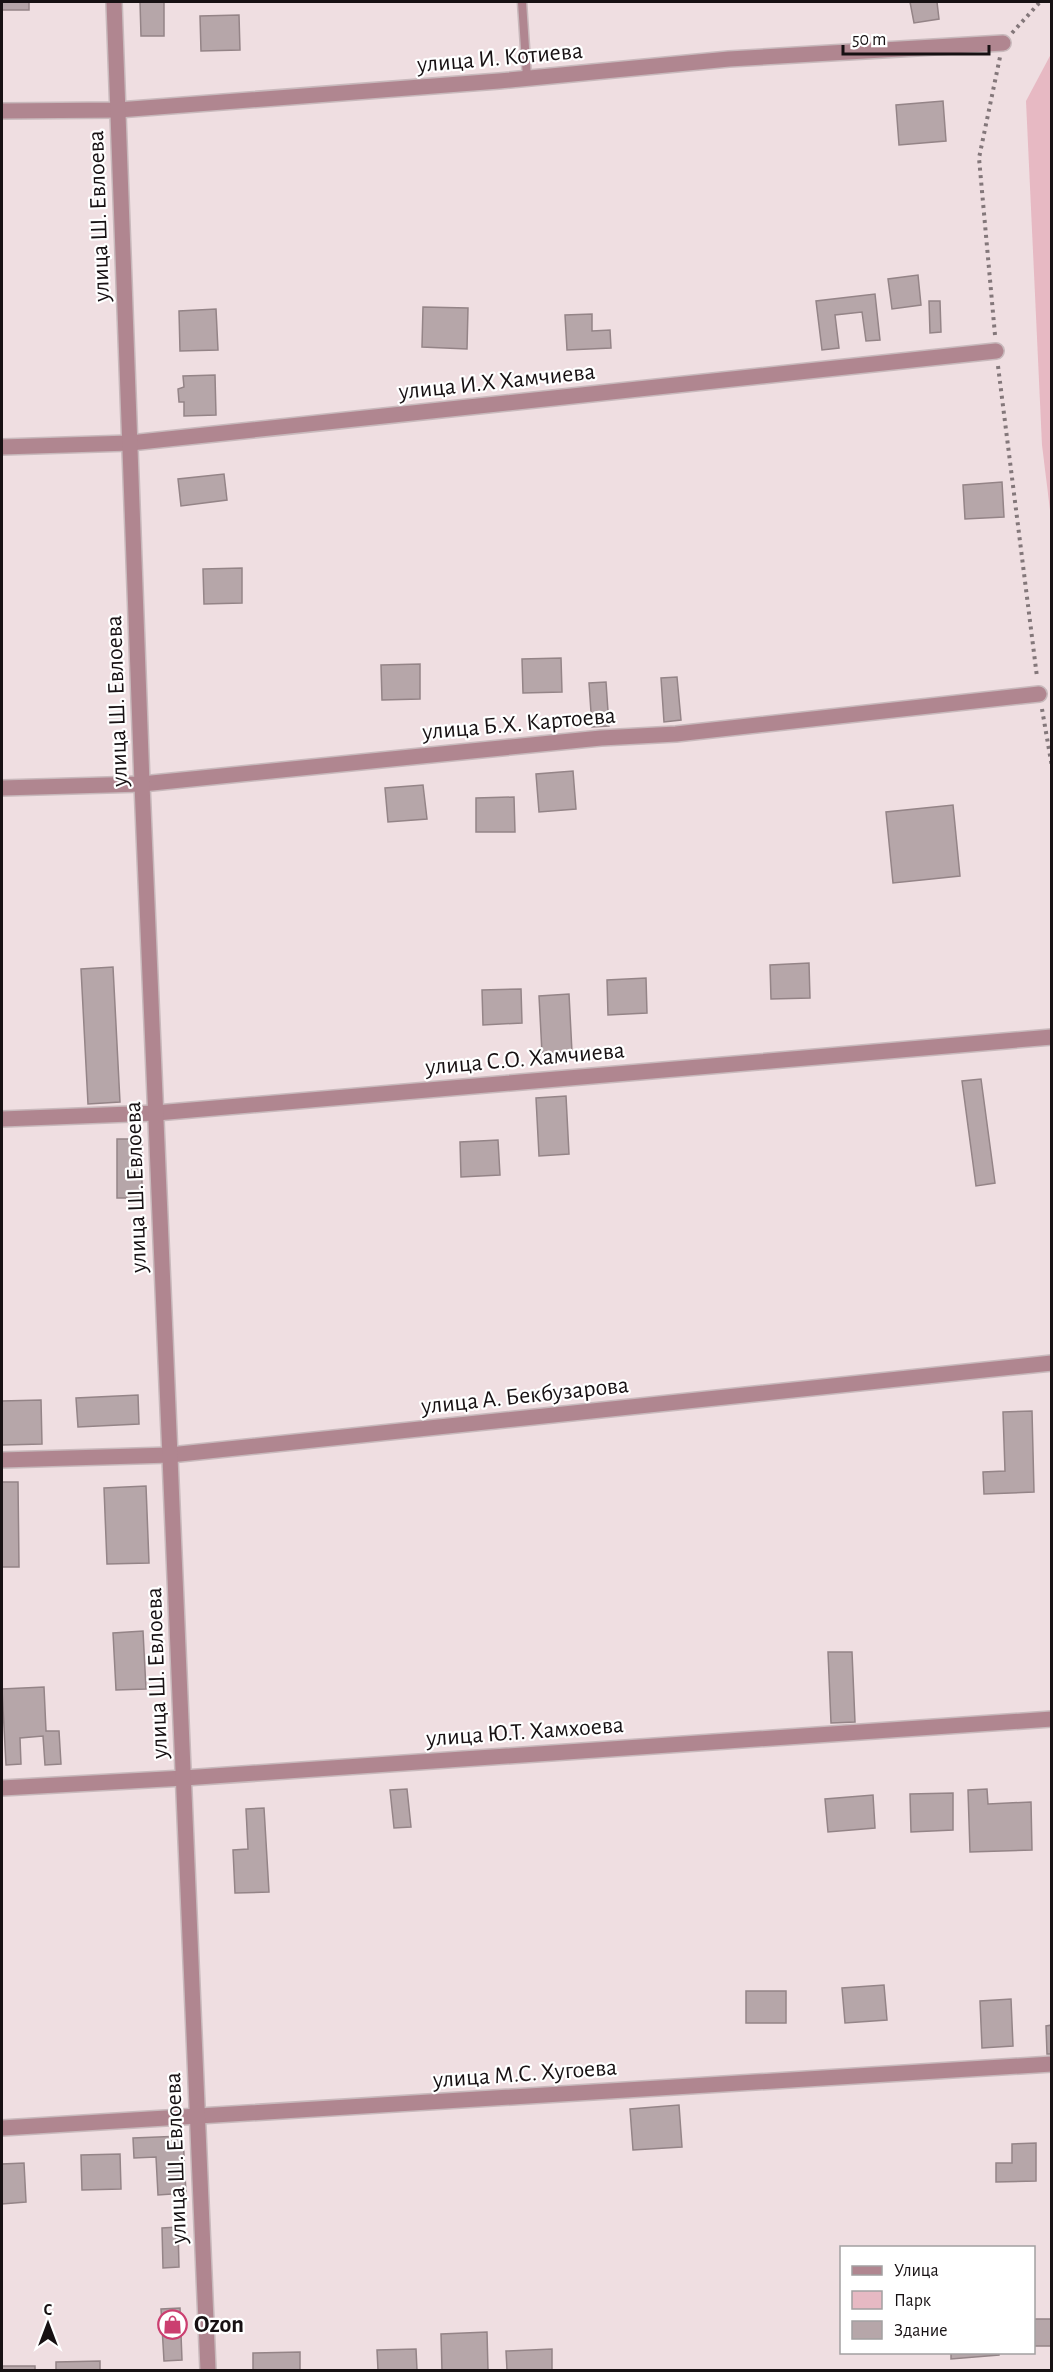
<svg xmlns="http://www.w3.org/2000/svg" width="1053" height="2372" font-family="'Alegreya Sans',sans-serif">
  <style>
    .green { fill: #e7b9c3 }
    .building { fill: #b6a6a9; stroke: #948487; stroke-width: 1.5 }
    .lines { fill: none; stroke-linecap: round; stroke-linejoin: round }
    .service-casing { stroke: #c8b9bc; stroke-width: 11 }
    .minor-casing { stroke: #c8b9bc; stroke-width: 18 }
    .tertiary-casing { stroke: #c8b9bc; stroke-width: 18 }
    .path { stroke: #83777a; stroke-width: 4; stroke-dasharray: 3 4.5; stroke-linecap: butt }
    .service { stroke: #b08690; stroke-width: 8 }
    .minor { stroke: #b08690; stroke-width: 15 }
    .tertiary { stroke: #b08690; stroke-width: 15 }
    .labels { text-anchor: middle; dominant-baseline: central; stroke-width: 4.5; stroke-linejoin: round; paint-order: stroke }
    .street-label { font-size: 24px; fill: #171113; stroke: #fff }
    .poi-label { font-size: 24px; font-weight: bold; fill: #171113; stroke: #fff; text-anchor: start }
  </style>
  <rect width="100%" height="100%" fill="#efdee1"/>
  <polygon class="green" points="1051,54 1051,518 1042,445 1026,101"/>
  <g class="building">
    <rect x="2" y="2" width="27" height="8"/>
    <polygon points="140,2 164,2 164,36 141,36"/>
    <polygon points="910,2 937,2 939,19 914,23"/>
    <polygon points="239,15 240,50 201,51 200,16"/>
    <polygon points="943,101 946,141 899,145 896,105"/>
    <polygon points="918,275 921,305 892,309 888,279"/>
    <polygon points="875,294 880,340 866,341 862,312 835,315 839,348 822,350 816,301"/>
    <polygon points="929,301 940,301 941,332 930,333"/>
    <polygon points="423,307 468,308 467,349 422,347"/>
    <polygon points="216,309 218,350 180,351 179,311"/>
    <polygon points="592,314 592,331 610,330 611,348 567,350 565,315"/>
    <polygon points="215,375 216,415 184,416 184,402 179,402 178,389 184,387 183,376"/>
    <polygon points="224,474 227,500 181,506 178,479"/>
    <polygon points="1002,482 1004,517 965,519 963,485"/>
    <polygon points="242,568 242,603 204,604 203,569"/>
    <polygon points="561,658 562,692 523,693 522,659"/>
    <polygon points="420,664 420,699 382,700 381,665"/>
    <polygon points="677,677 681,720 664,722 661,678"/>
    <polygon points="606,682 609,726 592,727 589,683"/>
    <polygon points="573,771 576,809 539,812 536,774"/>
    <polygon points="423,785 427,819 388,822 385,788"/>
    <polygon points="514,797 515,832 476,832 476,798"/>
    <polygon points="953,805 960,876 893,883 886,812"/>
    <polygon points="809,963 810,998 771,999 770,965"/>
    <polygon points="113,967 120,1102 88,1104 81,969"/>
    <polygon points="646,978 647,1013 608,1015 607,980"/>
    <polygon points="521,989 522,1023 483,1025 482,990"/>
    <polygon points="569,994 572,1052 542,1053 539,996"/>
    <polygon points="981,1079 995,1183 976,1186 962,1081"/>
    <polygon points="566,1096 569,1154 539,1156 536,1098"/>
    <rect x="117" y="1139" width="25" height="59"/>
    <polygon points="498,1140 500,1175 461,1177 460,1142"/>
    <polygon points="138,1395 139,1424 78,1427 76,1398"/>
    <polygon points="41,1400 42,1444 2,1445 2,1401"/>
    <polygon points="1032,1411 1034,1492 984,1494 983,1472 1005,1471 1003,1412"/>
    <polygon points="2,1482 18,1482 19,1567 2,1567"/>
    <polygon points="146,1486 149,1563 107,1564 104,1488"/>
    <polygon points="143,1631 146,1689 116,1690 113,1633"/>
    <polygon points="828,1652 852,1652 855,1722 831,1723"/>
    <polygon points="44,1687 46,1731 59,1731 61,1764 45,1765 43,1736 20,1738 21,1764 6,1765 2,1689"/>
    <polygon points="407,1789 411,1827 394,1828 390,1790"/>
    <polygon points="987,1789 988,1804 1031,1802 1032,1850 970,1852 968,1790"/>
    <polygon points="953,1793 953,1830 911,1832 910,1794"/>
    <polygon points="873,1795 875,1828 828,1832 825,1799"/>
    <polygon points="264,1808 269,1892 235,1893 233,1850 248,1849 246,1809"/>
    <polygon points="884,1985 887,2020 845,2023 842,1988"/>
    <rect x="746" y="1991" width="40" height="32"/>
    <polygon points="1011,1999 1013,2046 982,2048 980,2001"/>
    <polygon points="1052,2025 1052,2054 1047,2054 1046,2026"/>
    <polygon points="679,2105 682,2147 633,2150 630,2109"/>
    <polygon points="183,2136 186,2193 158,2195 156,2157 134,2158 133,2138"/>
    <polygon points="1036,2143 1036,2181 996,2182 996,2163 1012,2163 1012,2144"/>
    <polygon points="120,2154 121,2189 82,2190 81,2155"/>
    <polygon points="24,2163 26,2202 2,2204 2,2164"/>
    <polygon points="178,2227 179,2267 163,2268 162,2228"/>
    <polygon points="180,2308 182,2360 164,2361 161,2309"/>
    <rect x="1034" y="2319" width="18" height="27"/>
    <polygon points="487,2332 488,2370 442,2370 441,2334"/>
    <polygon points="416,2349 417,2370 378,2370 377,2350"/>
    <polygon points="552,2349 552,2370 507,2370 506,2351"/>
    <polygon points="300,2352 300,2370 253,2370 253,2353"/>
    <polygon points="951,2352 999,2352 999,2355 951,2359"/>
    <polygon points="100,2361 100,2370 56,2370 56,2362"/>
    <rect x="2" y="2366" width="33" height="4"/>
  </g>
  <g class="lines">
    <defs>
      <polyline id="service" points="522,2 527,78"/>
      <g id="minor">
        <polyline points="2,111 118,110 499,81 729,59 1003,43"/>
        <polyline points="2,447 130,443 996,351"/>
        <polyline points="2,788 142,784 601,738 676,734 1039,694"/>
        <polyline points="2,1119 156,1113 1052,1037"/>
        <polyline points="2,1460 170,1455 1052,1363"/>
        <polyline points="2,1788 184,1778 1052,1719"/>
        <polyline points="2,2128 1052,2064"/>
      </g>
      <polyline id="tertiary" points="114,2 142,784 208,2370"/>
    </defs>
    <use href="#service" class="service-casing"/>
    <use href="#minor" class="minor-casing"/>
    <use href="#tertiary" class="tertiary-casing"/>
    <g class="path">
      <polyline points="1012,33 1040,2"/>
      <polyline points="995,335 979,158 1000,57"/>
      <polyline points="998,366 1037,677"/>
      <polyline points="1042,709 1052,767"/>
    </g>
    <use href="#service" class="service"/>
    <use href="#minor" class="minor"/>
    <use href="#tertiary" class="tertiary"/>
  </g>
  <defs>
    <symbol id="shop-ring" viewBox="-11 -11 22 22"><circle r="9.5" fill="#fff" stroke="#cb3f70" stroke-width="1.5"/><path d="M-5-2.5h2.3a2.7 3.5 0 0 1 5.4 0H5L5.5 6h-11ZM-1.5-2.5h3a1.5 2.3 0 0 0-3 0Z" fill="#cb3f70"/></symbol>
  </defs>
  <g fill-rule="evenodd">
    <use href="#shop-ring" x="156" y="2308" width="33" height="33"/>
  </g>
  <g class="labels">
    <g class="street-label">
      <text transform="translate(500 58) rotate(-5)">улица И. Котиева</text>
      <text transform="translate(99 216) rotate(-92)">улица Ш. Евлоева</text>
      <text transform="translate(497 382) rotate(-6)">улица И.Х Хамчиева</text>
      <text transform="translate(117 701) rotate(-92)">улица Ш. Евлоева</text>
      <text transform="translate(519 724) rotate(-5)">улица Б.Х. Картоева</text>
      <text transform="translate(525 1059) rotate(-5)">улица С.О. Хамчиева</text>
      <text transform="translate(136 1187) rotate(-92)">улица Ш. Евлоева</text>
      <text transform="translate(525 1396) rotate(-6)">улица А. Бекбузарова</text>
      <text transform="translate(157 1673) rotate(-92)">улица Ш. Евлоева</text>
      <text transform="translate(525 1732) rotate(-4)">улица Ю.Т. Хамхоева</text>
      <text transform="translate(525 2074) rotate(-4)">улица М.С. Хугоева</text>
      <text transform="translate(176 2158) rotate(-92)">улица Ш. Евлоева</text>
    </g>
    <g class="poi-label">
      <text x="194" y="2325">Ozon</text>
    </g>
  </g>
  <rect width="1053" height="2372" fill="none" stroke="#171113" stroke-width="6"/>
  <rect x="840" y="2246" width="195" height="108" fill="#ffffff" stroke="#a2a0a1" stroke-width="1.5"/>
  <rect x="852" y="2266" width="30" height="9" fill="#b08690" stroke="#a2a0a1" stroke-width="1.5"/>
  <text x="894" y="2276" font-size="18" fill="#171113">Улица</text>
  <rect x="852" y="2291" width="30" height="18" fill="#e7b9c3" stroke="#a2a0a1" stroke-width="1.5"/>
  <text x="894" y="2306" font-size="18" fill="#171113">Парк</text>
  <rect x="852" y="2321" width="30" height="18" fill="#b6a6a9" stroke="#a2a0a1" stroke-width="1.5"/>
  <text x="894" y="2336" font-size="18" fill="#171113">Здание</text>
  <g transform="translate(48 2324)" stroke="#ffffff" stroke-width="4.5" paint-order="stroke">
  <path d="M0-4.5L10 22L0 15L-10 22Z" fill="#171113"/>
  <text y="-9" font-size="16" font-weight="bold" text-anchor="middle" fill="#171113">С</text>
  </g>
  <path d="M843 45v9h146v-9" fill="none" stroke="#171113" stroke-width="3"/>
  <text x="852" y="45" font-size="18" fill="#171113" stroke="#ffffff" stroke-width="4.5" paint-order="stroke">50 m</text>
</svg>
